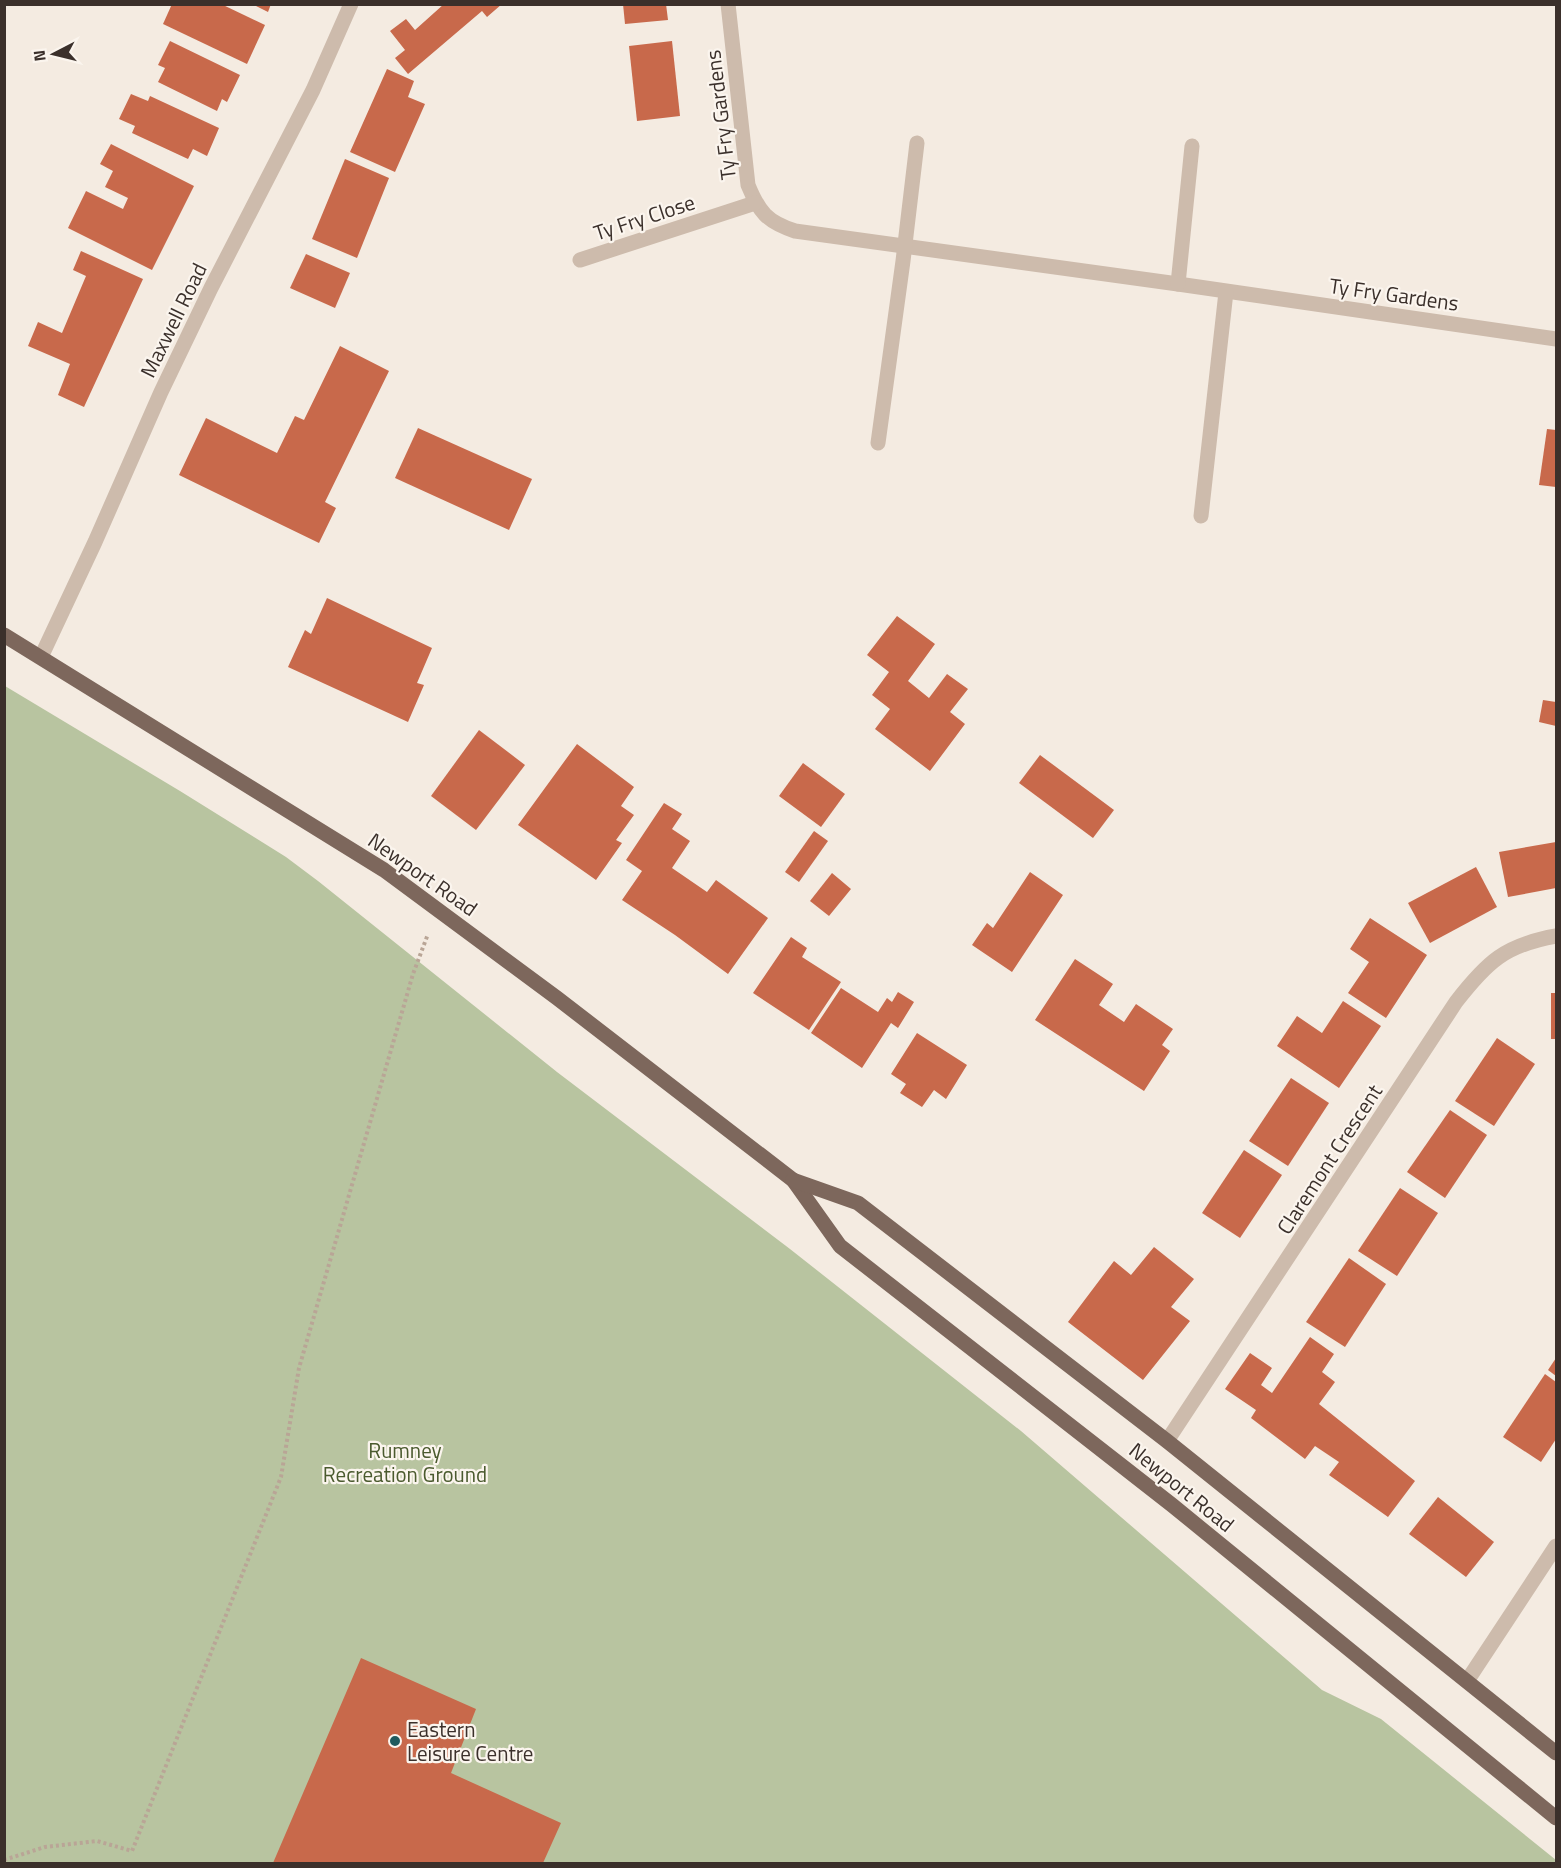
<svg xmlns="http://www.w3.org/2000/svg" width="1561" height="1868" font-family="'Titillium Web',sans-serif">
  <style>
    .green { fill: #b8c4a0 }
    .building { fill: #c8694b }
    .lines { fill: none; stroke-linecap: round; stroke-linejoin: round }
    .path { stroke: #b9a596; stroke-width: 4; stroke-dasharray: 3 3; stroke-linecap: butt }
    .minor { stroke: #cdbbac; stroke-width: 15 }
    .major { stroke: #7d675c; stroke-width: 15 }
    .poi-dot { fill: #1f5a5e; stroke: #fbf5ee; stroke-width: 2 }
    .labels { text-anchor: middle; dominant-baseline: central; stroke-width: 4.5; stroke-linejoin: round; paint-order: stroke }
    .street-label { font-size: 21px; fill: #3b302b; stroke: #fbf5ee }
    .park-label { font-size: 21px; fill: #4a5a2e; stroke: #fbf5ee }
    .poi-label { font-size: 21px; fill: #3b302b; stroke: #fbf5ee; text-anchor: start }
  </style>
  <rect width="100%" height="100%" fill="#f4ebe1"/>
  <polygon class="green" points="5,686 180,791 286,857 318,881 557,1072 790,1249 1021,1431 1322,1690 1381,1719 1556,1860 1556,1864 5,1863"/>
  <g class="building">
    <polygon points="172,4 221,4 265,25 247,64 163,24"/>
    <polygon points="252,4 271,4 268,12"/>
    <polygon points="444,4 502,4 487,17 482,11 408,74 395,58 405,50 390,31 406,19 415,30"/>
    <polygon points="623,4 666,4 668,20 625,24"/>
    <polygon points="170,41 240,75 227,102 222,99 217,111 158,82 165,68 158,65"/>
    <polygon points="672,41 680,116 637,121 629,46"/>
    <polygon points="387,69 414,81 408,97 425,104 395,172 350,152"/>
    <polygon points="131,94 148,101 150,96 219,128 207,156 193,149 188,159 132,133 135,126 119,119"/>
    <polygon points="111,144 194,186 152,270 68,228 86,191 123,209 128,198 105,187 113,171 100,164"/>
    <polygon points="345,159 389,178 357,258 312,239"/>
    <polygon points="81,251 143,279 84,407 58,395 70,364 28,346 38,322 62,333 86,276 73,270"/>
    <polygon points="306,254 350,273 335,308 290,288"/>
    <polygon points="340,346 389,371 325,502 336,508 319,543 179,475 206,418 277,453 295,416 304,420"/>
    <polygon points="418,428 532,479 509,530 395,478"/>
    <polygon points="1547,429 1556,430 1556,487 1539,485"/>
    <polygon points="327,598 432,648 417,683 424,685 408,722 288,667 305,630 311,634"/>
    <polygon points="897,616 935,644 908,681 929,698 947,674 968,689 950,712 965,724 930,771 875,729 890,709 872,695 889,672 867,655"/>
    <polygon points="1543,700 1556,702 1556,726 1539,722"/>
    <polygon points="479,730 525,765 476,830 431,796"/>
    <polygon points="577,744 634,787 621,806 634,815 616,840 622,843 596,880 518,825"/>
    <polygon points="1040,755 1114,810 1093,838 1019,783"/>
    <polygon points="803,763 845,794 821,827 779,796"/>
    <polygon points="664,803 682,814 672,829 690,841 672,868 707,892 716,880 768,918 728,974 675,935 622,900 642,871 626,860"/>
    <polygon points="814,831 828,841 799,882 785,872"/>
    <polygon points="1556,842 1556,888 1508,897 1499,852"/>
    <polygon points="1476,867 1497,907 1430,943 1408,903"/>
    <polygon points="1030,872 1063,895 1012,972 972,945 987,923 993,928"/>
    <polygon points="832,873 851,889 829,916 810,901"/>
    <polygon points="1370,918 1427,955 1386,1018 1348,993 1369,962 1350,949"/>
    <polygon points="791,937 807,948 802,957 841,982 809,1030 753,993"/>
    <polygon points="1075,959 1113,984 1099,1005 1124,1022 1136,1004 1173,1029 1162,1045 1170,1051 1144,1091 1035,1020"/>
    <polygon points="841,988 878,1012 887,998 892,1002 898,992 914,1002 898,1028 891,1023 862,1068 811,1033"/>
    <rect x="1551" y="993" width="5" height="46"/>
    <polygon points="1343,1001 1381,1026 1339,1088 1277,1046 1297,1016 1322,1033"/>
    <polygon points="917,1033 967,1065 946,1099 934,1090 922,1107 900,1093 906,1084 891,1074"/>
    <polygon points="1497,1038 1535,1064 1494,1126 1455,1101"/>
    <polygon points="1291,1078 1329,1103 1288,1166 1249,1141"/>
    <polygon points="1450,1110 1487,1135 1445,1198 1407,1172"/>
    <polygon points="1244,1150 1282,1175 1240,1238 1202,1213"/>
    <polygon points="1400,1188 1438,1213 1397,1276 1358,1251"/>
    <polygon points="1154,1247 1194,1279 1171,1307 1190,1321 1143,1380 1068,1322 1114,1261 1131,1275"/>
    <polygon points="1349,1258 1386,1284 1345,1347 1306,1322"/>
    <polygon points="1310,1337 1334,1354 1322,1372 1335,1382 1319,1404 1415,1481 1388,1517 1329,1475 1339,1462 1315,1446 1305,1459 1251,1418 1256,1410 1225,1389 1250,1353 1272,1368 1261,1385 1272,1393"/>
    <polygon points="1556,1358 1556,1376 1548,1370"/>
    <polygon points="1545,1374 1556,1382 1556,1439 1541,1462 1503,1437"/>
    <polygon points="1438,1497 1494,1542 1466,1577 1409,1534"/>
    <polygon points="361,1658 476,1709 451,1773 561,1823 543,1863 273,1863"/>
  </g>
  <g class="lines">
    <polyline class="path" points="4,1860 45,1847 97,1841 132,1851 281,1477 299,1368 413,974 428,934"/>
    <g class="minor">
      <path d="M 728,4 L 748,185 C 759,212 767,222 795,231 L 1178,284 L 1556,339"/>
      <polyline points="580,260 755,203"/>
      <polyline points="1178,284 1192,146"/>
      <polyline points="878,443 903,261 917,143"/>
      <polyline points="1201,516 1226,292"/>
      <polyline points="41,657 95,542 161,392 211,288 313,90 351,4"/>
      <path d="M 1167,1441 L 1456,1002 C 1487,962 1505,945 1556,936"/>
      <polyline points="1467,1681 1556,1546"/>
    </g>
    <g class="major">
      <polyline points="4,635 384,870 557,998 793,1180 840,1246 1172,1505 1556,1818"/>
      <polyline points="793,1180 858,1203 1167,1441 1556,1753"/>
    </g>
  </g>
  <circle class="poi-dot" cx="395" cy="1741" r="6"/>
  <g class="labels">
    <g class="street-label">
      <text transform="translate(720 115) rotate(-97)">Ty Fry Gardens</text>
      <text transform="translate(644 217) rotate(-18)">Ty Fry Close</text>
      <text transform="translate(1394 294) rotate(8)">Ty Fry Gardens</text>
      <text transform="translate(173 320) rotate(-64)">Maxwell Road</text>
      <text transform="translate(423 874) rotate(35)">Newport Road</text>
      <text transform="translate(1329 1159) rotate(-57)">Claremont Crescent</text>
      <text transform="translate(1182 1487) rotate(39)">Newport Road</text>
    </g>
    <g class="park-label">
      <text x="405" y="1450">Rumney<tspan x="405" dy="24">Recreation Ground</tspan></text>
    </g>
    <g class="poi-label">
      <text x="407" y="1729">Eastern<tspan x="407" dy="24">Leisure Centre</tspan></text>
    </g>
  </g>
  <rect width="1561" height="1868" fill="none" stroke="#3b302b" stroke-width="12"/>
  <g transform="translate(54 54) rotate(263)" stroke="#fbf5ee" stroke-width="4.5" paint-order="stroke">
  <path d="M0-4.5L10 22L0 15L-10 22Z" fill="#3b302b"/>
  <text y="-9" font-size="16" font-weight="bold" text-anchor="middle" fill="#3b302b">N</text>
  </g>
</svg>
